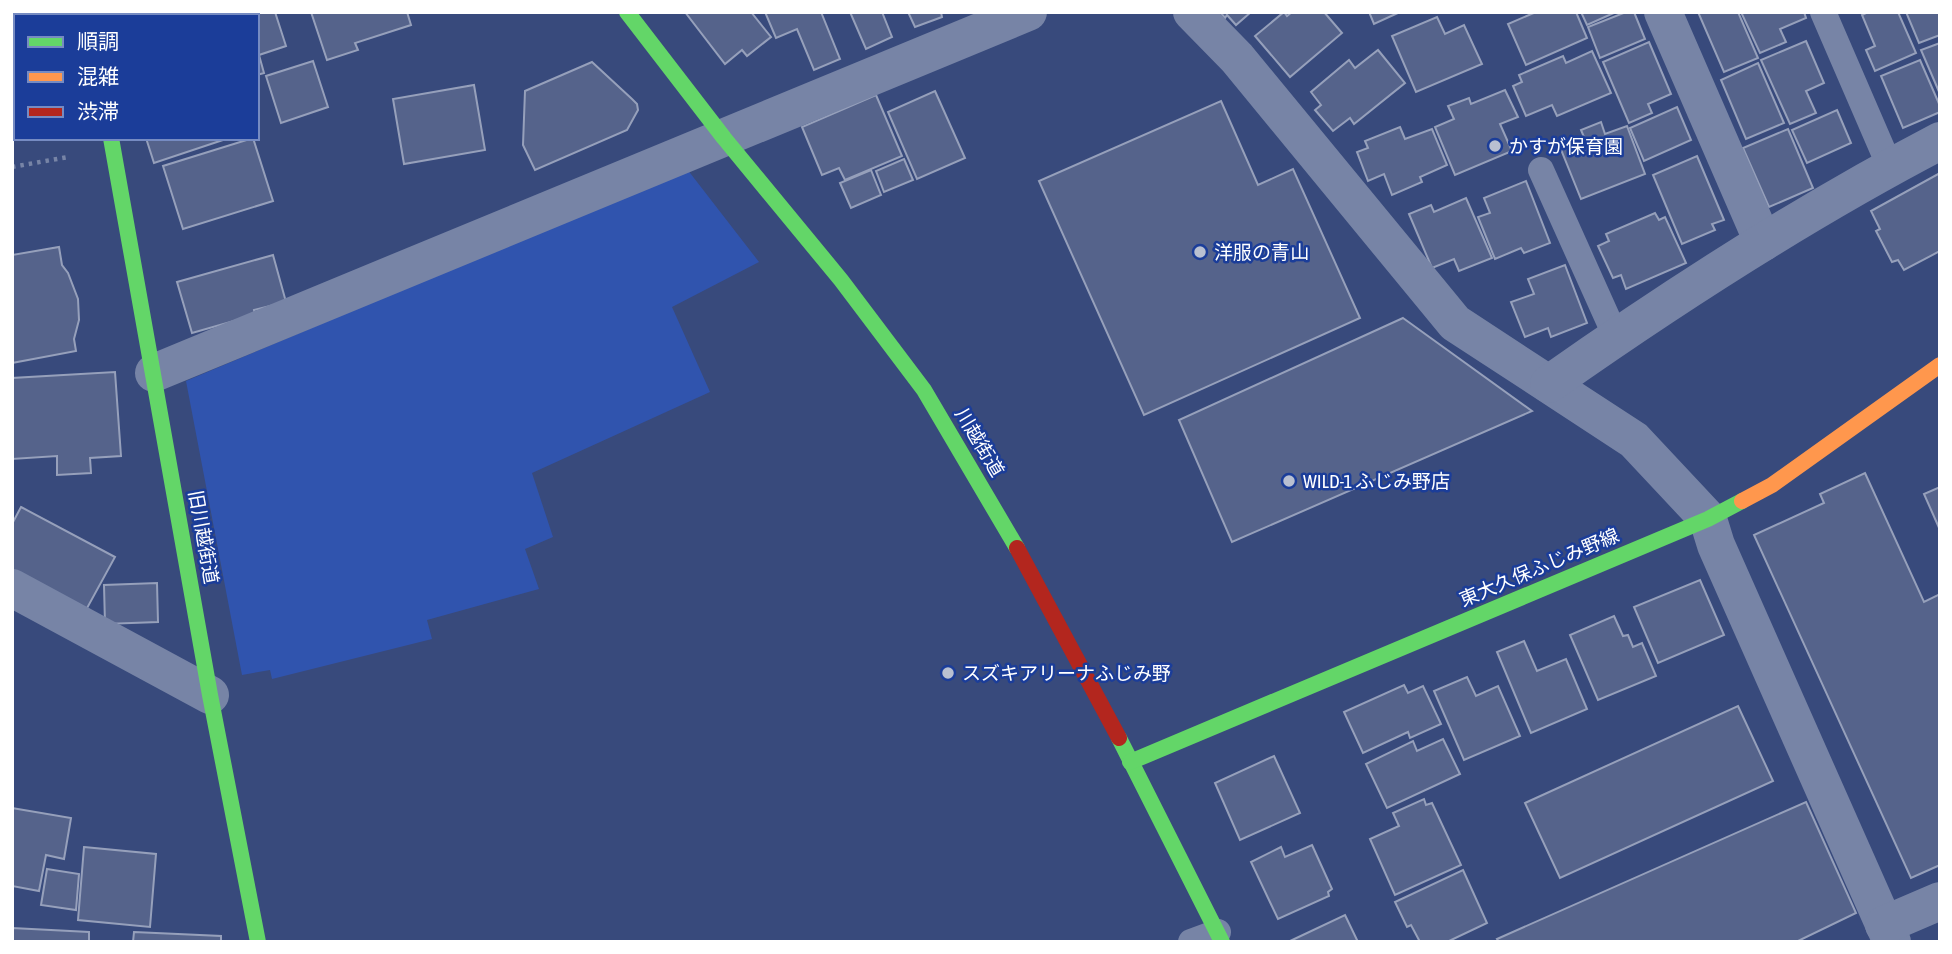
<svg xmlns="http://www.w3.org/2000/svg" width="1952" height="954" font-family="'Asap Condensed','Noto Sans JP',sans-serif">
  <style>
    .green { fill: #3054ae }
    .building { fill: #55638b; stroke: #96a0bb; stroke-width: 2 }
    .lines { fill: none; stroke-linecap: round; stroke-linejoin: round }
    .path { stroke: #7784a6; stroke-width: 4.5; stroke-dasharray: 3.5 5; stroke-linecap: butt }
    .lane { stroke: #7784a6; stroke-width: 26 }
    .street { stroke: #7784a6; stroke-width: 38 }
    .fast { stroke: #63d668; stroke-width: 16 }
    .slow { stroke: #ff974d; stroke-width: 16 }
    .jam { stroke: #b3261e; stroke-width: 16 }
    .poi-dot { fill: #b9c0d1; stroke: #1b3d99; stroke-width: 2.5 }
    .labels { text-anchor: middle; dominant-baseline: central; stroke-width: 5; stroke-linejoin: round; paint-order: stroke }
    .poi-label { font-size: 19px; fill: #fff; stroke: #1b3d99; text-anchor: start }
    .street-label { font-size: 19px; fill: #fff; stroke: #1b3d99 }
  </style>
  <rect width="100%" height="100%" fill="#384a7c"/>
  <polygon class="green" points="687,169 759,262 672,307 710,392 532,473 553,537 525,549 539,589 427,620 432,639 272,679 270,670 242,675 186,381"/>
  <g class="building">
    <polygon points="158,12 275,12 286,46 259,55 264,73 257,75 257,16 156,16 155,13"/>
    <polygon points="311,12 407,12 411,25 355,43 358,50 327,60"/>
    <polygon points="685,12 751,12 771,37 747,56 742,50 725,64"/>
    <polygon points="765,12 821,12 840,59 814,70 797,29 776,38"/>
    <polygon points="850,12 882,12 892,37 866,49"/>
    <polygon points="908,12 941,12 942,17 915,27"/>
    <polygon points="1220,12 1251,12 1236,25 1227,15 1225,18"/>
    <polygon points="1284,12 1287,16 1292,12 1324,12 1342,33 1290,77 1255,36"/>
    <polygon points="1369,12 1400,12 1374,24"/>
    <polygon points="1536,12 1576,12 1587,38 1526,65 1508,24"/>
    <polygon points="1581,12 1616,12 1587,25"/>
    <polygon points="1626,12 1634,12 1645,39 1600,58 1588,27"/>
    <polygon points="1698,12 1738,12 1758,58 1724,72"/>
    <polygon points="1741,12 1804,12 1806,18 1780,29 1786,42 1760,53"/>
    <polygon points="1868,12 1898,12 1916,53 1875,71 1866,50 1875,46 1862,15"/>
    <polygon points="1906,12 1940,12 1940,35 1919,43"/>
    <polygon points="1437,17 1445,34 1464,25 1482,64 1416,92 1392,36"/>
    <polygon points="1806,41 1824,83 1806,91 1816,113 1790,124 1761,60"/>
    <polygon points="1649,42 1671,94 1648,104 1652,113 1629,123 1603,62"/>
    <polygon points="1940,43 1940,94 1921,50"/>
    <polygon points="1378,50 1405,83 1354,124 1350,118 1333,131 1315,110 1321,105 1311,92 1349,60 1355,68"/>
    <polygon points="1592,51 1611,93 1557,116 1552,105 1526,116 1513,86 1522,82 1519,75 1563,56 1566,63"/>
    <polygon points="1920,60 1940,106 1940,112 1903,128 1881,76"/>
    <polygon points="313,61 328,107 281,123 266,76"/>
    <polygon points="592,62 632,99 637,104 638,110 627,130 535,170 523,145 525,91"/>
    <polygon points="1758,63 1784,123 1746,139 1721,80"/>
    <polygon points="474,85 485,150 404,164 393,99"/>
    <polygon points="1505,90 1518,117 1500,124 1512,151 1455,175 1435,127 1454,119 1448,106 1469,98 1471,104"/>
    <polygon points="935,91 965,158 917,179 888,112"/>
    <polygon points="876,95 902,156 845,180 839,168 822,175 802,127"/>
    <polygon points="1221,101 1258,185 1293,169 1360,318 1144,415 1039,181"/>
    <polygon points="1677,107 1691,140 1644,161 1630,128"/>
    <polygon points="1837,110 1851,143 1807,163 1792,130"/>
    <polygon points="1601,122 1605,134 1627,126 1645,174 1581,199 1560,147 1584,137 1581,130"/>
    <polygon points="1400,127 1405,139 1432,129 1447,165 1420,177 1422,182 1392,195 1384,174 1368,181 1357,152 1368,148 1365,141"/>
    <polygon points="1788,129 1813,188 1769,207 1743,148"/>
    <polygon points="146,138 226,138 226,139 154,163"/>
    <polygon points="253,138 273,201 183,229 163,166"/>
    <polygon points="1697,156 1724,220 1712,224 1715,230 1682,244 1653,175"/>
    <polygon points="904,159 913,180 884,192 876,171"/>
    <polygon points="871,170 881,195 851,208 840,183"/>
    <polygon points="1940,173 1940,251 1904,270 1898,260 1892,262 1876,231 1880,229 1871,211"/>
    <polygon points="1526,181 1550,243 1524,253 1521,248 1495,259 1478,217 1490,213 1484,198"/>
    <polygon points="1466,198 1492,258 1459,271 1454,259 1432,268 1409,214 1431,205 1434,212"/>
    <polygon points="1655,213 1659,220 1665,217 1686,263 1626,289 1621,275 1613,278 1598,246 1609,241 1606,234"/>
    <polygon points="59,247 62,265 68,273 78,299 79,320 74,339 76,351 12,363 12,255"/>
    <polygon points="273,255 286,302 254,310 255,315 192,333 177,282"/>
    <polygon points="1565,265 1587,323 1551,337 1548,328 1525,337 1511,302 1534,294 1528,279"/>
    <polygon points="1403,318 1532,411 1232,542 1179,420"/>
    <polygon points="115,372 121,456 90,458 91,473 57,475 57,456 12,459 12,378"/>
    <polygon points="1865,473 1924,602 1940,594 1940,865 1911,878 1754,535 1824,503 1820,494"/>
    <polygon points="1940,487 1940,530 1924,494"/>
    <polygon points="21,507 115,557 86,610 12,571 12,524"/>
    <polygon points="1700,580 1724,635 1658,663 1634,607"/>
    <polygon points="157,583 158,622 105,624 104,585"/>
    <polygon points="1614,616 1623,636 1628,635 1633,647 1642,643 1656,676 1598,700 1570,635"/>
    <polygon points="1524,641 1537,671 1566,659 1587,709 1531,733 1497,652"/>
    <polygon points="1467,677 1476,696 1498,686 1520,736 1464,760 1434,691"/>
    <polygon points="1404,685 1408,693 1423,686 1441,724 1410,738 1408,732 1363,753 1344,712"/>
    <polygon points="1738,706 1773,781 1560,878 1525,803"/>
    <polygon points="1443,739 1460,774 1387,808 1366,764 1413,741 1417,751"/>
    <polygon points="1274,756 1300,813 1240,840 1215,783"/>
    <polygon points="1424,799 1426,805 1432,803 1461,865 1395,895 1370,839 1399,826 1393,813"/>
    <polygon points="1806,802 1856,913 1796,942 1499,942 1497,939"/>
    <polygon points="12,808 71,818 64,859 46,855 39,891 12,886"/>
    <polygon points="1312,845 1332,889 1328,892 1329,896 1278,919 1251,862 1281,847 1285,857"/>
    <polygon points="84,847 156,854 150,927 78,920"/>
    <polygon points="47,869 79,874 76,910 41,905"/>
    <polygon points="1463,870 1487,923 1447,942 1420,942 1411,925 1407,927 1395,902"/>
    <polygon points="1345,915 1358,942 1288,942"/>
    <polygon points="12,928 89,932 89,942 12,942"/>
    <polygon points="134,932 221,936 221,942 133,942"/>
  </g>
  <g class="lines">
    <polyline class="path" points="12,167 68,157"/>
    <g class="lane">
      <polyline points="1823,12 1890,167"/>
      <polyline points="1541,170 1616,337"/>
      <polyline points="1191,942 1218,932"/>
    </g>
    <g class="street">
      <polyline points="1192,12 1237,58 1455,323 1634,440 1708,519 1716,545 1892,942"/>
      <polyline points="1663,12 1763,242"/>
      <polyline points="154,373 1028,12"/>
      <path d="M 1549,384 C 1674,296 1804,212 1940,141"/>
      <polyline points="12,588 210,695"/>
      <polyline points="1884,925 1940,901"/>
    </g>
    <g class="fast">
      <polyline points="627,12 724,138 841,280 924,390 1017,548"/>
      <polyline points="111,138 210,695 258,942"/>
      <polyline points="1119,738 1222,942"/>
      <polyline points="1130,762 1708,519 1742,501"/>
    </g>
    <polyline class="slow" points="1742,501 1772,485 1940,365"/>
    <g class="jam">
      <polyline points="89,12 90,16"/>
      <polyline points="1017,548 1119,738"/>
    </g>
  </g>
  <g class="poi-dot">
    <circle cx="1495" cy="146" r="7"/>
    <circle cx="1200" cy="252" r="7"/>
    <circle cx="1289" cy="481" r="7"/>
    <circle cx="948" cy="673" r="7"/>
  </g>
  <g class="labels">
    <g class="poi-label">
      <text x="1509" y="146">かすが保育園</text>
      <text x="1214" y="252">洋服の青山</text>
      <text x="1303" y="481">WILD-1 ふじみ野店</text>
      <text x="962" y="673">スズキアリーナふじみ野</text>
    </g>
    <g class="street-label">
      <text transform="translate(980 442) rotate(59)">川越街道</text>
      <text transform="translate(204 537) rotate(80)">旧川越街道</text>
      <text transform="translate(1539 567) rotate(-23)">東大久保ふじみ野線</text>
    </g>
  </g>
  <rect width="1952" height="954" fill="none" stroke="#ffffff" stroke-width="28"/>
  <rect x="14" y="14" width="245" height="126" fill="#1b3d99" stroke="#768bc2" stroke-width="2"/>
  <rect x="28" y="37" width="35" height="10" fill="#63d668" stroke="#768bc2" stroke-width="2"/>
  <text x="77" y="49" font-size="21" fill="#ffffff">順調</text>
  <rect x="28" y="72" width="35" height="10" fill="#ff974d" stroke="#768bc2" stroke-width="2"/>
  <text x="77" y="84" font-size="21" fill="#ffffff">混雑</text>
  <rect x="28" y="107" width="35" height="10" fill="#b3261e" stroke="#768bc2" stroke-width="2"/>
  <text x="77" y="119" font-size="21" fill="#ffffff">渋滞</text>
</svg>
